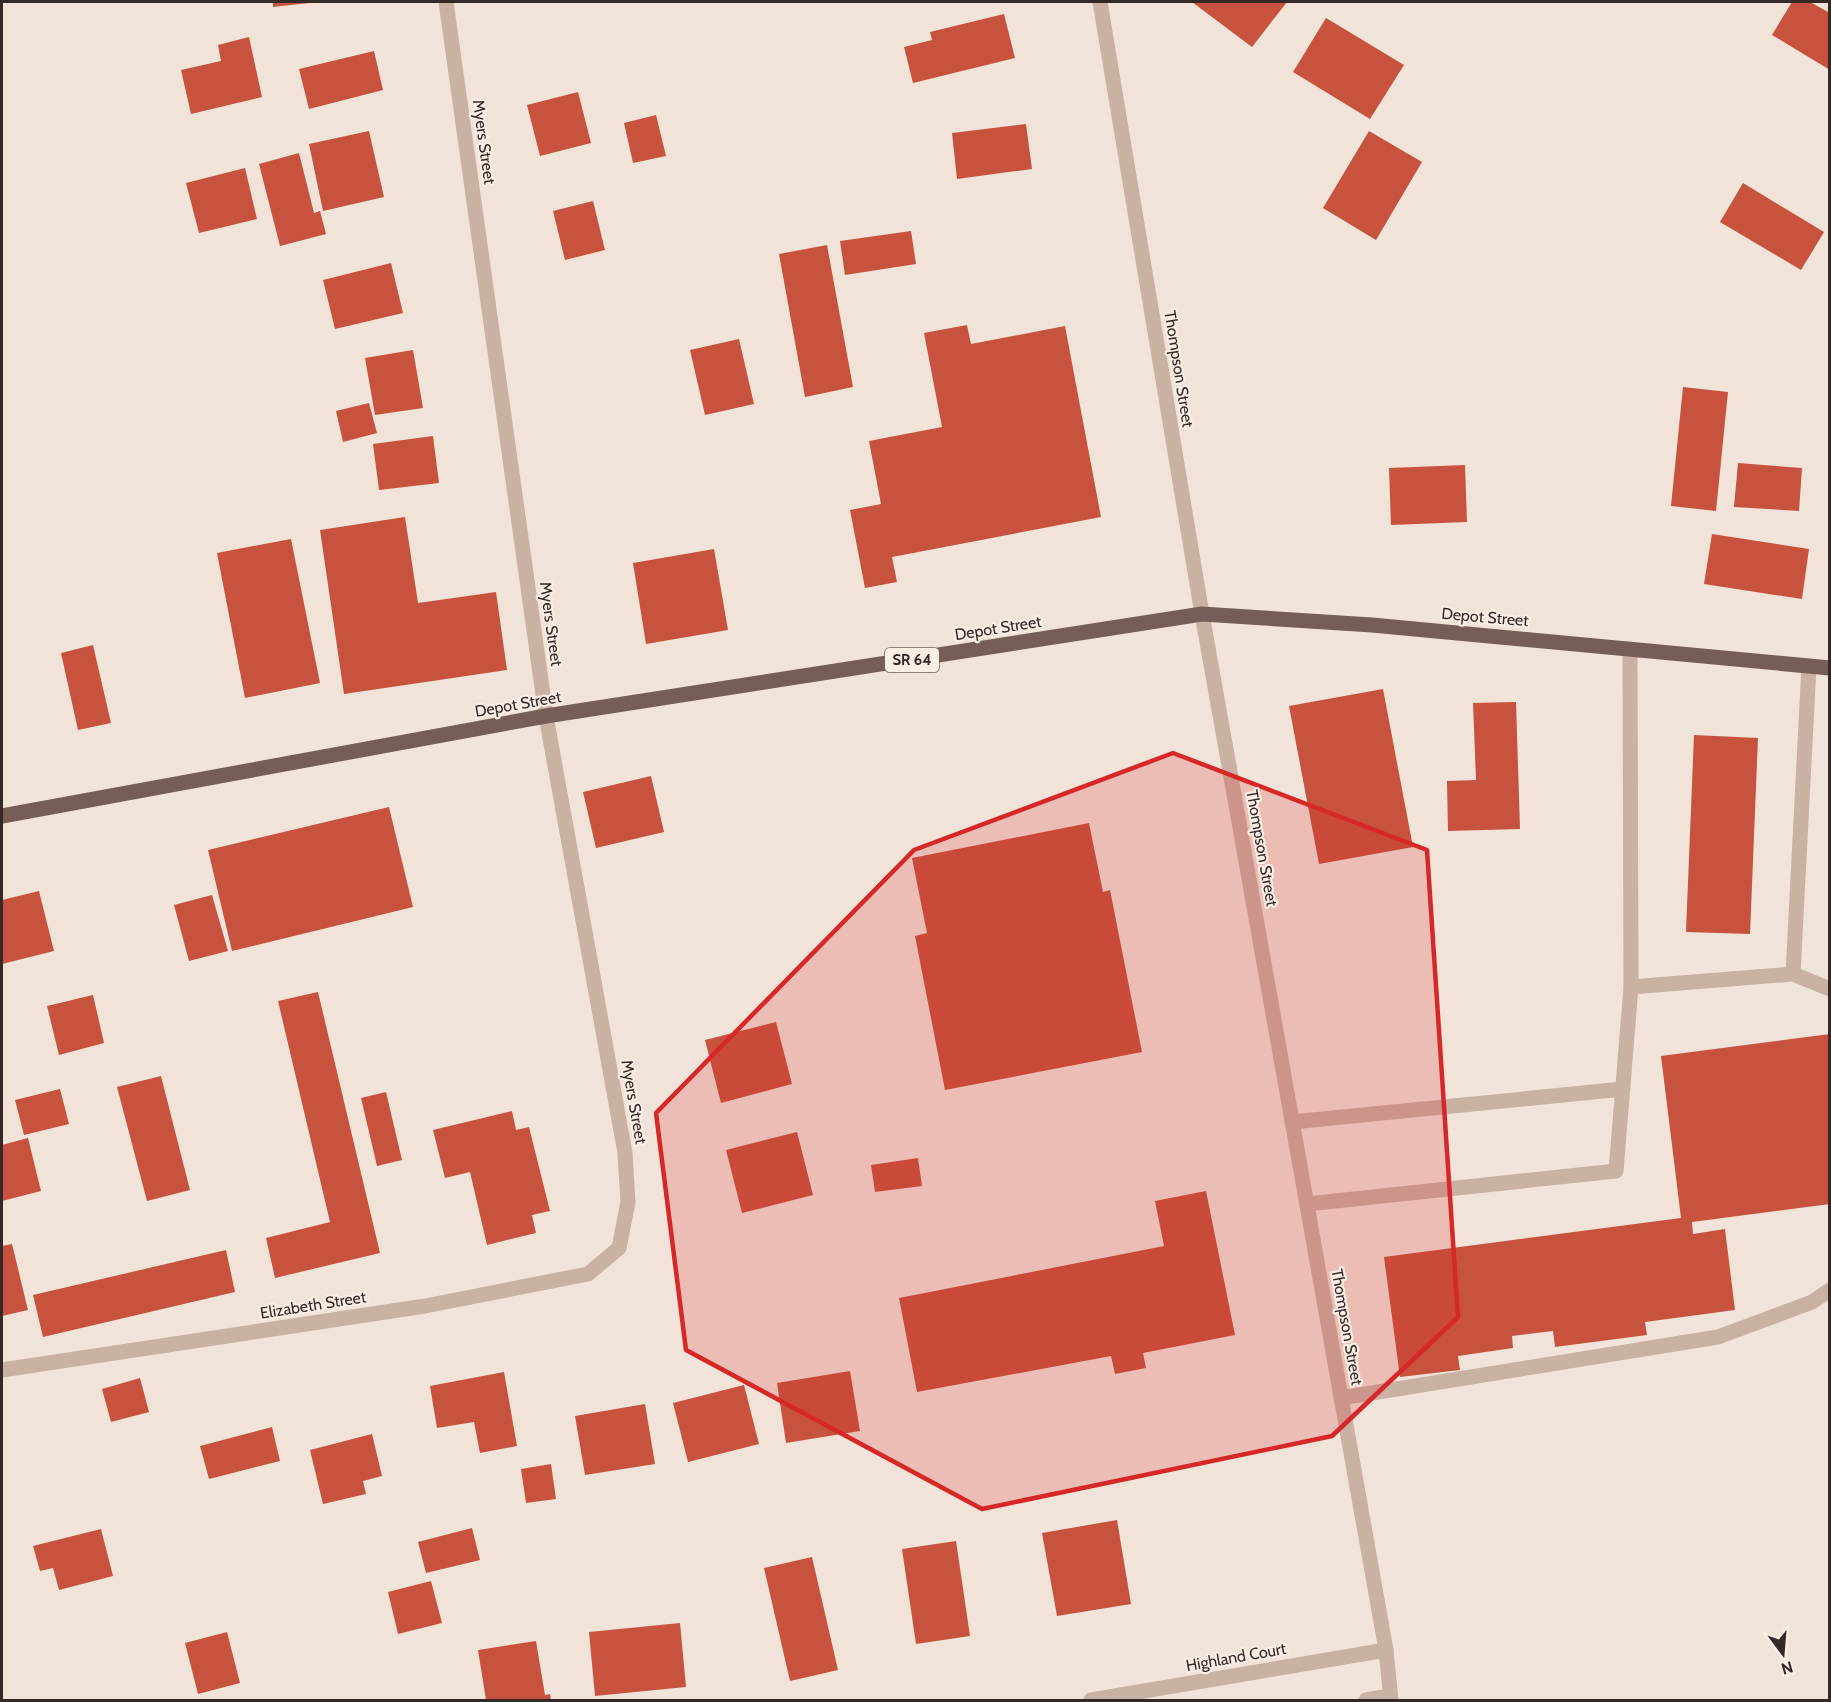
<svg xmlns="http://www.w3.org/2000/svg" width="1831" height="1702" font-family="Cabin,sans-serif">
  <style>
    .building { fill: #c7533f }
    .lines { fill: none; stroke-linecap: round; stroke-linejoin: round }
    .service { stroke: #c9b1a4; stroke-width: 15 }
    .minor { stroke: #c9b1a4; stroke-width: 15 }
    .primary { stroke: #765e56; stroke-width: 15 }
    .marked { fill: #d62828; fill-opacity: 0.2; stroke: #d62828; stroke-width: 4.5; stroke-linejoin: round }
    .labels { text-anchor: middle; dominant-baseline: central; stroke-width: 4.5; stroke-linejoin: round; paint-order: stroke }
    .shield { fill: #f9ede4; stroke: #6f645f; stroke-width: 1.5 }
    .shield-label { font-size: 15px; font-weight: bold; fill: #342926 }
    .street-label { font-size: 16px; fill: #342926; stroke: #f9ede4 }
  </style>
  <rect width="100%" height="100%" fill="#f1e3d8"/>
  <g class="building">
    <polygon points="273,2 308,2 309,3 273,7"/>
    <polygon points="1192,2 1287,2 1252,47"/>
    <polygon points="1792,2 1810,2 1830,13 1830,70 1772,35"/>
    <polygon points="1004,14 1015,58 913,83 904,47 932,40 930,32"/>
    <polygon points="1326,18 1404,65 1370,119 1293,72"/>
    <polygon points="249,37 262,97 191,114 181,70 221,61 218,45"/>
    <polygon points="374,51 383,90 309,109 299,69"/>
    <polygon points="578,92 591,143 540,156 527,105"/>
    <polygon points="656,115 666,156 633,163 624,123"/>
    <polygon points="1026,124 1032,169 957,179 952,133"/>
    <polygon points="369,131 384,197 323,211 309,144"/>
    <polygon points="1369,131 1422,162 1376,240 1323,208"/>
    <polygon points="299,153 314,213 320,211 326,234 280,246 259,164"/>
    <polygon points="245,168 257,219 199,233 186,183"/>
    <polygon points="1743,183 1824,232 1801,270 1720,222"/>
    <polygon points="593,201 605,250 565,260 553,211"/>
    <polygon points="911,231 916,264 845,275 840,241"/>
    <polygon points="827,245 853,387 805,397 779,254"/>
    <polygon points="391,263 403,313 335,329 323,280"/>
    <polygon points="967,325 971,344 1065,326 1101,517 892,557 897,582 865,588 850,510 881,504 869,441 942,427 924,333"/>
    <polygon points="739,339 754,404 705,415 690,350"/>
    <polygon points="413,350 423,408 375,415 365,358"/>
    <polygon points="1683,387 1728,392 1716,511 1671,506"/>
    <polygon points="369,403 377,433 343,442 336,411"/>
    <polygon points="433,436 439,483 379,490 373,444"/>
    <polygon points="1738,463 1802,468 1799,511 1734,507"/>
    <polygon points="1465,465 1467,522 1391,525 1389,468"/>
    <polygon points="405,517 418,603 496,592 507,670 344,694 320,530"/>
    <polygon points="1712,534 1809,549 1802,599 1704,584"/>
    <polygon points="291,539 320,683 245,698 217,553"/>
    <polygon points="714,549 728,630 646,644 633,563"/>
    <polygon points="93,645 111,723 78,730 61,653"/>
    <polygon points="1383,689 1413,847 1319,864 1289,706"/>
    <polygon points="1516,702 1520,829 1448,831 1447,781 1476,780 1473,703"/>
    <polygon points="1694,735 1758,738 1750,934 1686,932"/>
    <polygon points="651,776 664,832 596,848 583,792"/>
    <polygon points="389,807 413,907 232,951 208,850"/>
    <polygon points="1089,823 1103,892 1110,890 1142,1052 945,1090 915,936 927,933 912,858"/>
    <polygon points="39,891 54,951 2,964 2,900"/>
    <polygon points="212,895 228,951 189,961 174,905"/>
    <polygon points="318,992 380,1253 275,1278 266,1238 330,1222 278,1001"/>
    <polygon points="93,995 104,1043 59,1055 47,1006"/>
    <polygon points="776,1022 792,1084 721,1103 705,1040"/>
    <polygon points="1830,1034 1830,1204 1692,1222 1693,1234 1725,1229 1735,1310 1645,1322 1647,1335 1555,1347 1553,1331 1512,1336 1513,1348 1458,1356 1460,1370 1400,1377 1384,1257 1681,1218 1661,1056"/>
    <polygon points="161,1076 190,1190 147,1201 117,1087"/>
    <polygon points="60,1089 69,1124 24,1135 15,1100"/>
    <polygon points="386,1092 402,1160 377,1166 361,1098"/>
    <polygon points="512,1111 516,1130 529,1127 550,1211 532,1215 536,1233 487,1245 470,1172 445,1178 433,1130"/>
    <polygon points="797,1132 813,1195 742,1213 726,1150"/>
    <polygon points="28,1138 41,1191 2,1201 2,1145"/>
    <polygon points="918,1158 922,1186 875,1192 871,1165"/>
    <polygon points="1206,1191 1235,1335 1143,1353 1146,1368 1115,1374 1111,1356 917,1392 899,1298 1164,1246 1155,1201"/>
    <polygon points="12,1244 28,1310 2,1316 2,1246"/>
    <polygon points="226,1250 235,1292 43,1337 33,1295"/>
    <polygon points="850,1371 860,1431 786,1443 777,1383"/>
    <polygon points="504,1372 517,1446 480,1453 474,1422 437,1428 430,1386"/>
    <polygon points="140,1378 149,1412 111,1422 102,1389"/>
    <polygon points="744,1385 759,1444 688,1462 673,1403"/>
    <polygon points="645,1404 655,1464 585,1475 575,1416"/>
    <polygon points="272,1427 280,1461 209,1479 200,1446"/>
    <polygon points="372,1434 382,1476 363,1481 366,1494 323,1504 310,1450"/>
    <polygon points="551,1464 556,1499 526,1503 521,1469"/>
    <polygon points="1117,1520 1131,1604 1057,1616 1042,1533"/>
    <polygon points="472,1528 480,1560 426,1573 418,1542"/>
    <polygon points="101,1529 113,1576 59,1590 53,1568 40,1571 33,1546"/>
    <polygon points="956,1541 970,1636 916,1644 902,1549"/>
    <polygon points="812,1557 838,1670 790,1681 764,1568"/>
    <polygon points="431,1581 442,1623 398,1634 388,1592"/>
    <polygon points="680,1623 686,1687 595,1696 589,1632"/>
    <polygon points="227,1632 240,1683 198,1694 185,1643"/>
    <polygon points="536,1641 545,1695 550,1694 551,1700 486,1700 478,1650"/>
  </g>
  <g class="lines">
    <g class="service">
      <polyline points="1630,649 1631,987 1793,974 1830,989"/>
      <polyline points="1793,974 1809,666"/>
      <polyline points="1292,1122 1623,1089"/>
      <polyline points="1307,1204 1616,1171 1631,987"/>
      <polyline points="1341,1398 1718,1337 1812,1302 1830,1290"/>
    </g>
    <g class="minor">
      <polyline points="1100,2 1202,614 1386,1650 1391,1700"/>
      <polyline points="2,1370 425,1306 588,1274 619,1248 628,1202 625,1153 546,716 446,2"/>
      <polyline points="1091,1700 1386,1650"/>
      <polyline points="1366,1700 1390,1696"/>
    </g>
    <polyline class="primary" points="2,816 546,716 1202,614 1372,625 1830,668"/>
  </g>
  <path class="marked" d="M 1173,753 L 1427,850 L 1458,1317 L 1332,1436 L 982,1509 L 686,1350 L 656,1113 L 914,850 Z"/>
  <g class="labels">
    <rect class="shield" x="885" y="648" width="54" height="24" rx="4.5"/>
    <g class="shield-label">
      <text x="912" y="660">SR 64</text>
    </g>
    <g class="street-label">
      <text transform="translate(484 142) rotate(82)">Myers Street</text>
      <text transform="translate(1179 369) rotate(81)">Thompson Street</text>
      <text transform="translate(1485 617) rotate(5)">Depot Street</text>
      <text transform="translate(551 624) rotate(82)">Myers Street</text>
      <text transform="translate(998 628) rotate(-9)">Depot Street</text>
      <text transform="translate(518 704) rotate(-10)">Depot Street</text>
      <text transform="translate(1262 848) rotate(80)">Thompson Street</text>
      <text transform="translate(634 1102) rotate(80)">Myers Street</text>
      <text transform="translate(313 1305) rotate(-9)">Elizabeth Street</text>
      <text transform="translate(1347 1327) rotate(80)">Thompson Street</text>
      <text transform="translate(1236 1657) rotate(-10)">Highland Court</text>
    </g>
  </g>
  <rect width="1831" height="1702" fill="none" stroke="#342926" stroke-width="6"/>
  <g transform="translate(1783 1654) rotate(164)" stroke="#f9ede4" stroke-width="4.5" paint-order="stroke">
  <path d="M0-4.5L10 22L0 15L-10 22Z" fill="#342926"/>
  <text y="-9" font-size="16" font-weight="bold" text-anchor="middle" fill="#342926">N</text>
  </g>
</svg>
